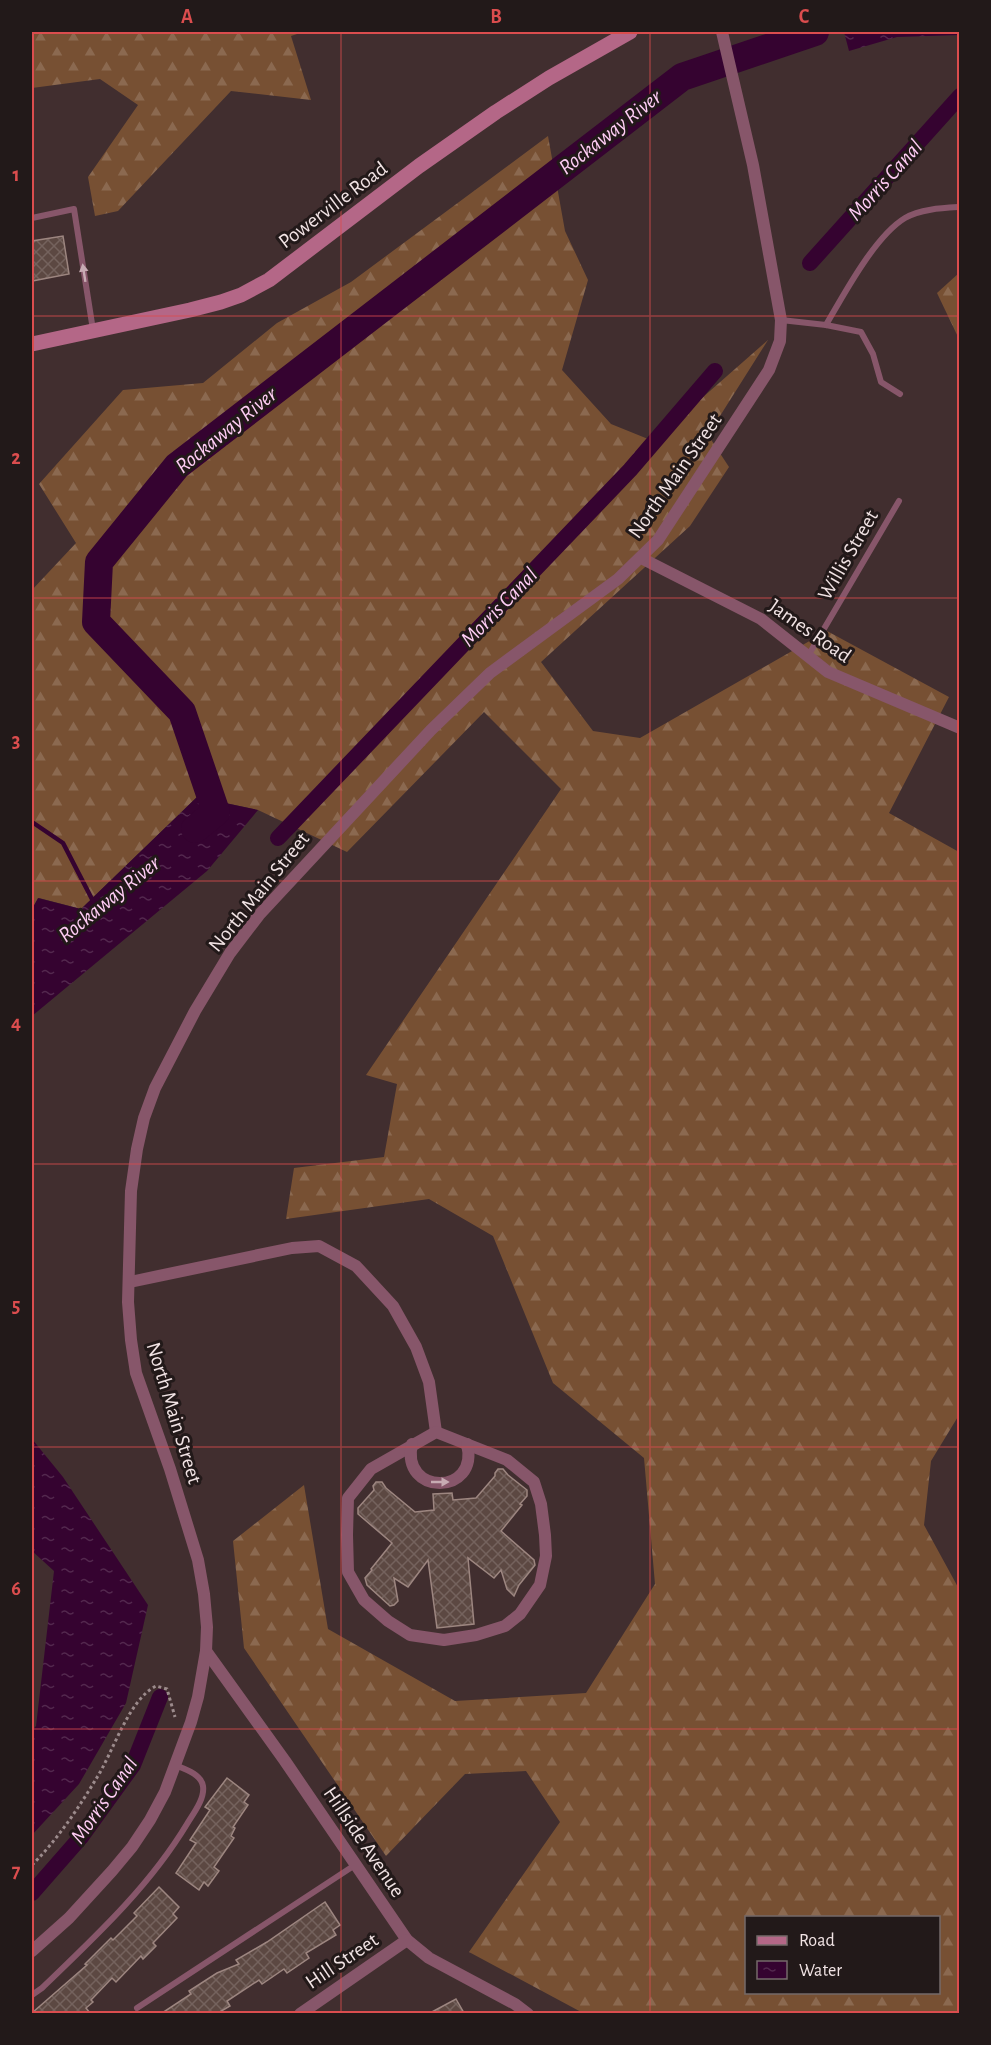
<svg xmlns="http://www.w3.org/2000/svg" width="991" height="2045" font-family="'Alegreya Sans',sans-serif">
  <style>
    .forest { fill: url(#forest-firs); fill-rule: evenodd }
    .water { fill: url(#water-ripples) }
    .lines { fill: none; stroke-linecap: round; stroke-linejoin: round }
    .stream { stroke: #350330; stroke-width: 4.5 }
    .canal { stroke: #350330; stroke-width: 16 }
    .river { stroke: #350330; stroke-width: 28 }
    .building { fill: url(#building-cross-hatch); stroke: #9d8680; stroke-width: 1.5 }
    .path { stroke: #9c8b8c; stroke-width: 3; stroke-dasharray: 3 3; stroke-linecap: butt }
    .service { stroke: #87566a; stroke-width: 6 }
    .minor { stroke: #87566a; stroke-width: 12 }
    .secondary { stroke: #b46787; stroke-width: 15 }
    .oneway { fill: #c7abb3 }
    .grid { fill: none; stroke: #db4d4e; stroke-width: 1.5; stroke-opacity: 0.55 }
    .labels { text-anchor: middle; dominant-baseline: central; stroke-width: 6; stroke-linejoin: round; paint-order: stroke }
    .street-label { font-size: 21px; fill: #f1e3e4; stroke: #221919 }
    .water-label { font-size: 22px; font-style: italic; fill: #ffcdf5; stroke: #221919 }
    .neatline { fill: none; stroke: #db4d4e; stroke-width: 2 }
    .grid-label { font-size: 20px; text-anchor: middle; font-weight: bold; fill: #db4d4e }
  </style>
  <defs>
    <pattern id="forest-firs" width="22" height="20" patternUnits="userSpaceOnUse" patternTransform="scale(1.5)"><rect width="22" height="20" fill="#775033"/><path d="M5 1l3.5 6h-7zM16 11l3.5 6h-7z" fill="#8b6950"/></pattern>
    <pattern id="water-ripples" width="26" height="14" patternUnits="userSpaceOnUse" patternTransform="scale(1.5)"><rect width="26" height="14" fill="#350330"/><path d="M2 4q2-2 4 0t4 0M15 11q2-2 4 0t4 0" fill="none" stroke="#53284e"/></pattern>
    <pattern id="building-cross-hatch" width="8" height="8" patternUnits="userSpaceOnUse" patternTransform="scale(1.5)"><rect width="8" height="8" fill="#5c4842"/><path d="M0 0l8 8M0 8l8-8" fill="none" stroke="#74625d"/></pattern>
  </defs>
  <rect width="100%" height="100%" fill="#412e2f"/>
  <g class="forest">
    <polygon points="32,32 303,32 291,36 311,100 231,91 118,211 95,216 88,177 138,105 100,79 32,88"/>
    <path d="M 548,136 L 565,231 L 588,280 L 562,370 L 611,424 L 653,441 L 768,340 L 708,435 L 729,467 L 690,526 L 541,662 L 593,731 L 640,738 L 827,631 L 949,697 L 889,813 L 959,852 L 959,1415 L 931,1461 L 924,1525 L 959,1589 L 959,2013 L 583,2013 L 469,1952 L 560,1822 L 526,1771 L 465,1774 L 386,1856 L 244,1648 L 233,1541 L 304,1485 L 328,1629 L 455,1701 L 586,1693 L 655,1584 L 644,1458 L 553,1383 L 493,1236 L 429,1199 L 286,1219 L 294,1168 L 384,1157 L 397,1084 L 366,1075 L 561,789 L 484,712 L 347,852 L 258,810 L 197,797 L 81,909 L 39,898 L 32,909 L 32,590 L 76,543 L 39,484 L 123,390 L 203,383 L 277,323 L 351,282 ZM 746,1918 L 938,1918 L 938,1992 L 746,1992 Z"/>
    <polygon points="959,273 959,339 937,293"/>
  </g>
  <g class="water">
    <polygon points="844,32 959,32 960,35 897,37 849,51"/>
    <polygon points="197,797 258,810 207,871 32,1016 32,909 38,898 81,909"/>
    <polygon points="32,1439 63,1477 148,1605 126,1703 79,1784 32,1835 32,1731 36,1726 54,1571 32,1551"/>
  </g>
  <g class="lines">
    <polyline class="stream" points="32,822 63,843 94,903"/>
    <g class="canal">
      <polyline points="810,263 960,96"/>
      <polyline points="278,838 630,470 715,371"/>
      <polyline points="32,1893 81,1837 133,1765 160,1697"/>
    </g>
    <polyline class="river" points="195,829 216,812 182,712 96,622 99,562 177,466 682,77 815,32"/>
  </g>
  <g class="building">
    <polygon points="63,236 69,274 32,281 32,241"/>
    <polygon points="498,1469 503,1469 508,1475 527,1490 527,1496 520,1504 522,1505 501,1531 534,1560 535,1565 519,1585 514,1596 507,1589 501,1570 494,1578 468,1558 474,1624 437,1628 428,1560 408,1587 394,1578 398,1601 394,1605 390,1606 367,1585 365,1578 372,1570 371,1569 392,1543 358,1514 358,1508 374,1490 373,1486 376,1482 382,1482 386,1488 415,1512 434,1510 433,1494 452,1493 453,1500 476,1498 495,1476 495,1473"/>
    <polygon points="227,1778 249,1795 244,1802 248,1805 233,1827 235,1828 231,1836 234,1838 214,1867 219,1871 208,1886 204,1882 199,1890 176,1873 196,1843 190,1840 210,1810 205,1807"/>
    <polygon points="159,1887 179,1907 173,1914 177,1918 153,1943 156,1946 143,1959 141,1956 116,1982 112,1978 91,2000 93,2002 86,2008 90,2013 32,2013 87,1965 85,1964 111,1938 113,1940 137,1916 134,1913"/>
    <polygon points="325,1902 340,1925 333,1930 336,1935 306,1953 309,1958 287,1973 284,1969 262,1984 259,1980 227,2001 230,2006 218,2013 162,2013 191,1994 189,1991 217,1973 239,1964 236,1960 267,1942"/>
    <polygon points="456,1999 464,2013 430,2013"/>
  </g>
  <g class="lines">
    <path class="path" d="M 32,1865 C 57,1840 78,1809 96,1779 C 113,1753 128,1700 156,1686 L 167,1689 L 175,1717"/>
    <g class="service">
      <polyline points="32,218 74,209 93,330"/>
      <polyline points="781,320 826,325 861,332 873,354 881,382 900,394"/>
      <path d="M 826,325 C 844,294 875,236 905,218 C 920,209 943,208 960,207"/>
      <polyline points="808,656 899,501"/>
      <path d="M 32,1995 L 42,1988 C 95,1937 149,1887 187,1824 C 193,1814 205,1799 203,1786 C 201,1774 185,1769 175,1765"/>
      <polyline points="137,2008 355,1865"/>
    </g>
    <g class="minor">
      <polyline points="641,558 761,619 828,672 960,728"/>
      <polyline points="130,1282 292,1248 319,1246 356,1266 393,1306 416,1347 429,1382 436,1432"/>
      <polygon points="436,1432 507,1460 534,1482 541,1504 545,1535 546,1556 540,1585 520,1614 505,1626 476,1635 444,1640 410,1635 388,1621 364,1600 348,1572 347,1535 348,1498 371,1469"/>
      <path d="M 412,1444 C 400,1496 480,1496 467,1444"/>
      <polyline points="206,1651 285,1761 407,1940 429,1958 515,2004 528,2014"/>
      <polyline points="32,1951 69,1918 112,1871 132,1847 150,1820 165,1792 191,1722 198,1697 206,1651 207,1627 204,1594 198,1560 170,1469 136,1373 131,1340 128,1302 131,1191 137,1149 144,1118 155,1088 195,1011 230,953 259,915 431,730 490,673 618,579 658,540 769,370 780,341 781,320 753,165 722,32"/>
      <polyline points="300,2014 407,1940"/>
    </g>
    <polyline class="secondary" points="32,344 190,310 221,302 241,295 269,280 419,166 496,112 549,78 630,32"/>
  </g>
  <defs><path id="oneway-solid" d="M-6-.8H1V-3.2L6.5 0L1 3.2V.8H-6Z" transform="scale(1.5)"/></defs>
  <g class="oneway">
    <use href="#oneway-solid" transform="translate(84 273) rotate(-99)"/>
    <use href="#oneway-solid" transform="translate(440 1482)"/>
  </g>
  <path class="grid" d="M 341,32 L 341,2014M 650,32 L 650,2014M 32,316 L 960,316M 32,598 L 960,598M 32,881 L 960,881M 32,1164 L 960,1164M 32,1447 L 960,1447M 32,1729 L 960,1729"/>
  <g class="labels">
    <g class="street-label">
      <text transform="translate(333 205) rotate(-37)">Powerville Road</text>
      <text transform="translate(675 476) rotate(-55)">North Main Street</text>
      <text transform="translate(848 555) rotate(-60)">Willis Street</text>
      <text transform="translate(810 631) rotate(35)">James Road</text>
      <text transform="translate(259 892) rotate(-51)">North Main Street</text>
      <text transform="translate(174 1413) rotate(73)">North Main Street</text>
      <text transform="translate(364 1842) rotate(56)">Hillside Avenue</text>
      <text transform="translate(342 1961) rotate(-34)">Hill Street</text>
    </g>
    <g class="water-label">
      <text transform="translate(610 132) rotate(-38)">Rockaway River</text>
      <text transform="translate(885 180) rotate(-48)">Morris Canal</text>
      <text transform="translate(226 430) rotate(-39)">Rockaway River</text>
      <text transform="translate(499 607) rotate(-46)">Morris Canal</text>
      <text transform="translate(109 899) rotate(-39)">Rockaway River</text>
      <text transform="translate(104 1800) rotate(-55)">Morris Canal</text>
    </g>
  </g>
  <rect width="991" height="2045" fill="none" stroke="#221919" stroke-width="66"/>
  <rect x="745" y="1916" width="195" height="78" fill="#221919" stroke="#756a6a" stroke-width="1.5"/>
  <rect x="757" y="1936" width="30" height="9" fill="#b46787" stroke="#756a6a" stroke-width="1.5"/>
  <text x="799" y="1946" font-size="18" fill="#f1e3e4">Road</text>
  <rect x="757" y="1961" width="30" height="18" fill="url(#water-ripples)" stroke="#756a6a" stroke-width="1.5"/>
  <text x="799" y="1976" font-size="18" fill="#f1e3e4">Water</text>
  <rect x="33" y="33" width="925" height="1979" class="neatline"/>
  <g class="grid-label">
    <text x="187" y="23">A</text>
    <text x="496" y="23">B</text>
    <text x="804" y="23">C</text>
    <text x="16" y="181">1</text>
    <text x="16" y="464">2</text>
    <text x="16" y="747">3</text>
    <text x="16" y="1029">4</text>
    <text x="16" y="1312">5</text>
    <text x="16" y="1595">6</text>
    <text x="16" y="1877">7</text>
  </g>
</svg>
